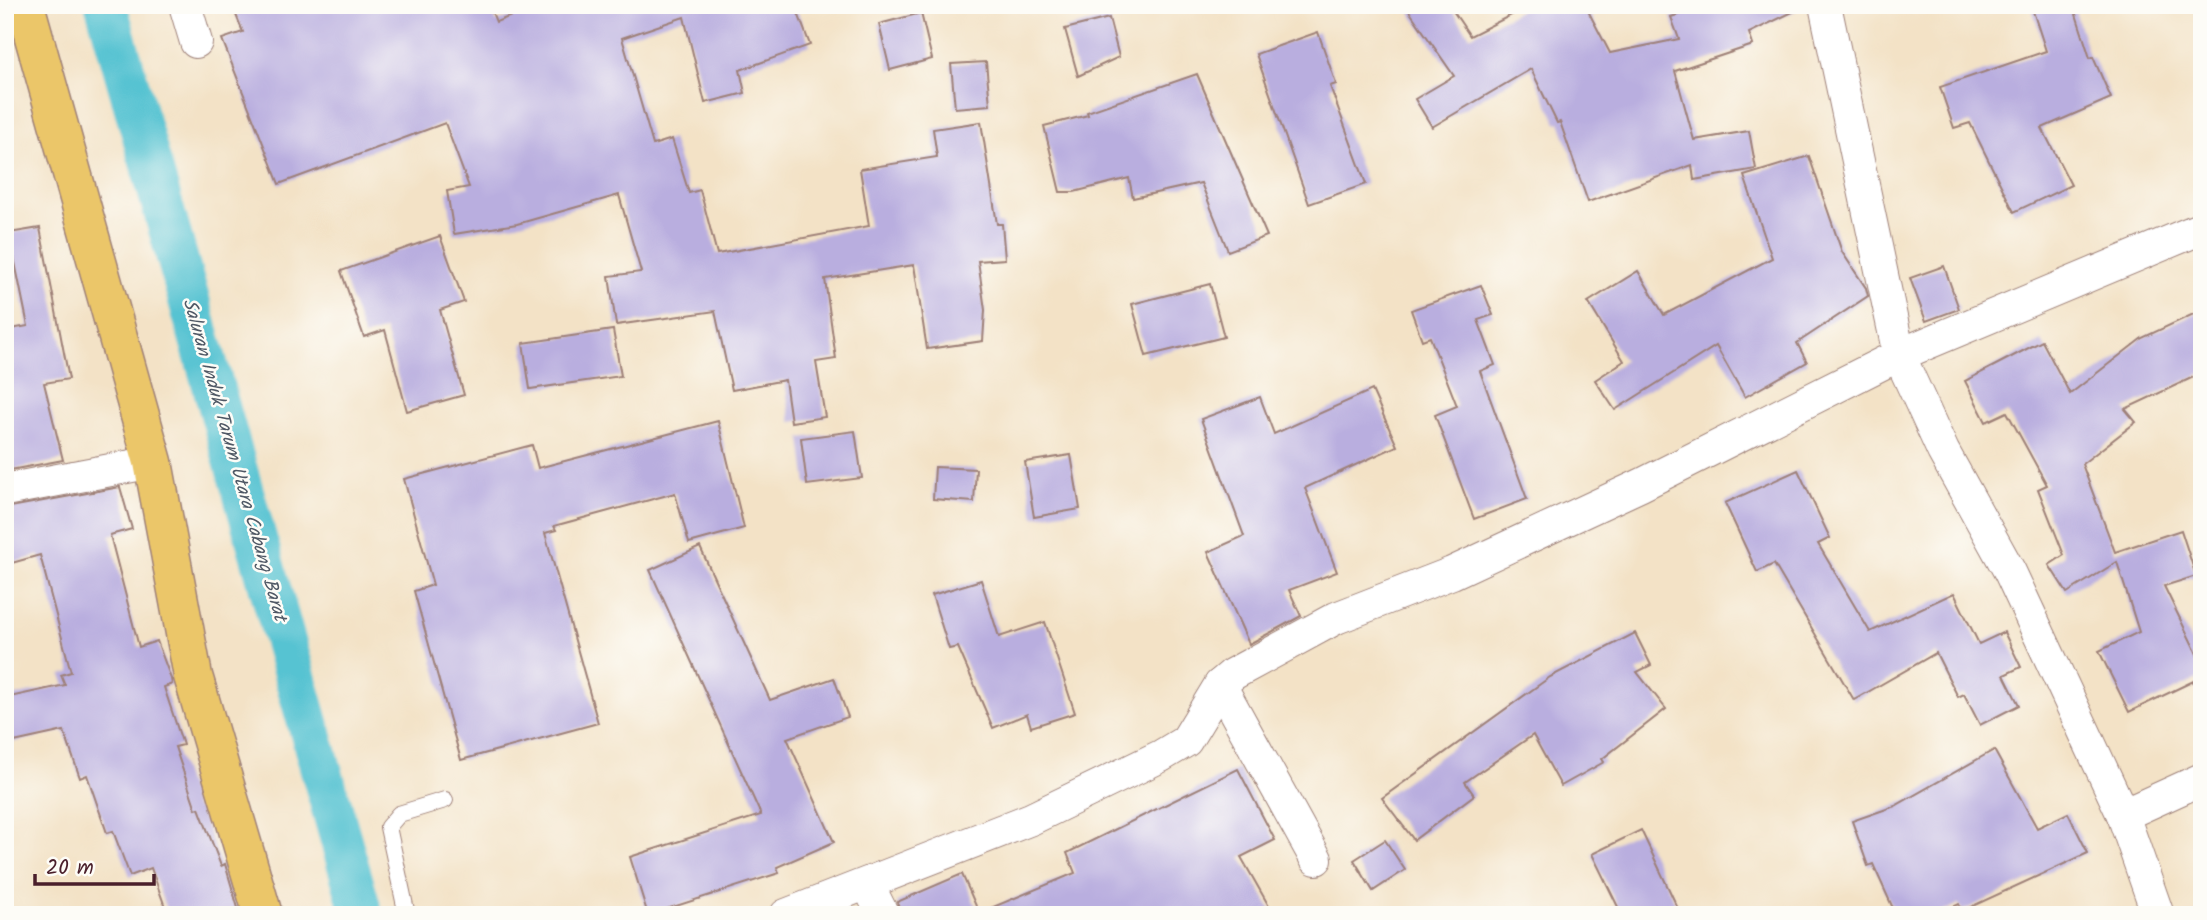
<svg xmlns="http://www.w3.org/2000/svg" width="2207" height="920" font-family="Kalam,sans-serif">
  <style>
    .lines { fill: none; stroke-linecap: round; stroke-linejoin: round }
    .canal { stroke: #57c3d2; stroke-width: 42 }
    .building { fill: #b9aedf }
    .service-casing { stroke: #9e8078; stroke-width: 18 }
    .minor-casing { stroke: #9e8078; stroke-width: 34 }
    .primary-casing { stroke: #9e8078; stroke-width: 41 }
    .service { stroke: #fff; stroke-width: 16 }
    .minor { stroke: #fff; stroke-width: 32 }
    .primary { stroke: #ebc669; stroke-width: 38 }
    .labels { text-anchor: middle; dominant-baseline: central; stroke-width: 5; stroke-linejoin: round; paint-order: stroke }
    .water-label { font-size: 19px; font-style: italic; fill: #4f5865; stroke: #fdfcf7 }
  </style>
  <rect width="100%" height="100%" fill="#fdfcf7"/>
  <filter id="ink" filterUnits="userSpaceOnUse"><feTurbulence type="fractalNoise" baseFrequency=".0143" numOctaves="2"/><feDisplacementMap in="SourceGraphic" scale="14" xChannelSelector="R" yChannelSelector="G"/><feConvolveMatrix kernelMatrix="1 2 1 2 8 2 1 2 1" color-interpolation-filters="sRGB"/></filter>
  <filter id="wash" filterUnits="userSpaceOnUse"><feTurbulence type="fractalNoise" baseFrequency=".00686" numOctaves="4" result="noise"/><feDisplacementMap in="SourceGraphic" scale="28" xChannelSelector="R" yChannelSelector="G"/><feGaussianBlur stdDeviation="1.57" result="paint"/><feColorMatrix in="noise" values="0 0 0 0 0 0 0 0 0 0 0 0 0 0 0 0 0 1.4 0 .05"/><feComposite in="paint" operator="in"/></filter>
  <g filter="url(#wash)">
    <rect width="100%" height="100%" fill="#f3e2c6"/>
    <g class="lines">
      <polyline class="canal" points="106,5 362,915"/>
    </g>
    <g id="blocks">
      <g class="building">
        <polygon points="232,5 489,5 496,22 539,5 795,5 810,45 740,70 745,93 705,103 684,17 622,38 653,145 672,139 689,193 700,190 717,254 869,226 860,169 937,157 933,129 981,122 997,224 1002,224 1005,259 978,261 985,310 983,341 927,349 914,265 825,279 836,359 816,362 825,417 791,422 785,380 732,390 715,311 616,325 609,276 641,272 619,195 517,224 454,234 447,191 469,187 445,123 279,184 222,39 243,32"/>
        <polygon points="1405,5 1449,5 1470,36 1531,5 1585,5 1610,53 1679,39 1671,17 1708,5 1807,5 1749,33 1753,45 1675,71 1694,140 1749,131 1756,169 1694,180 1692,165 1588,202 1560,122 1557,123 1531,69 1432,127 1415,99 1454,76"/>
        <polygon points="2031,5 2073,5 2090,58 2093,57 2111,98 2042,128 2071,185 2014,212 1970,123 1954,128 1940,87 2046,51"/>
        <polygon points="921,13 932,59 890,70 879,24"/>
        <polygon points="1109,18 1119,57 1078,76 1065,29"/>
        <polygon points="1318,32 1336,84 1330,86 1366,184 1309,204 1256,54"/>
        <polygon points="986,62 990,105 955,108 951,64"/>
        <polygon points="1197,74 1267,236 1228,251 1201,183 1133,198 1129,178 1074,192 1060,192 1044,126 1088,115 1087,112"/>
        <polygon points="1809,156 1842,252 1866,288 1868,296 1797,343 1807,362 1745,397 1716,346 1615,410 1595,380 1624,361 1588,302 1638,271 1664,315 1772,258 1744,176"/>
        <polygon points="40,228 69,379 44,383 63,460 5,471 5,330 28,326 9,233"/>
        <polygon points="440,236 464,302 440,310 464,395 407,411 385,330 364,337 341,271"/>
        <polygon points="1944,266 1959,309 1926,321 1910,278"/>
        <polygon points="1210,284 1224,337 1146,356 1132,304"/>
        <polygon points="1481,285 1493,315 1478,320 1495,365 1480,371 1527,499 1474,519 1435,415 1457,406 1430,337 1422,340 1411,310"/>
        <polygon points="2202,310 2202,373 2125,409 2136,422 2082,464 2115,552 2181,530 2196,576 2164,586 2202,664 2202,677 2129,712 2099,651 2139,632 2117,562 2067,593 2049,565 2064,555 2038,489 2047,485 2007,412 1986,422 1965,381 2042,341 2070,394 2142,338"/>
        <polygon points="613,330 621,376 530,389 523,343"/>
        <polygon points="1372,390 1397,446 1305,488 1337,572 1289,590 1301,616 1249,644 1208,552 1244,536 1201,419 1260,397 1274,434"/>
        <polygon points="718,421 744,528 689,543 675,493 554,526 556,530 545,533 598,723 461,760 414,591 433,585 404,479 532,445 538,468"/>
        <polygon points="855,431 862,478 807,485 801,438"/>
        <polygon points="1071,455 1080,509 1034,517 1025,462"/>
        <polygon points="935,467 976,469 974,502 933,499"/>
        <polygon points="1798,470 1830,538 1818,544 1870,632 1954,593 1979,644 2004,632 2021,667 2004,675 2019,705 1980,725 1964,694 1958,697 1936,653 1854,700 1774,564 1757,572 1725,503"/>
        <polygon points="120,487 132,529 110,535 139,647 157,641 171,679 172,684 164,687 183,745 175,747 196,809 199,808 221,866 225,864 240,915 168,915 151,868 130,876 113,831 107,833 87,775 80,778 64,731 5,744 5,698 65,685 61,675 71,672 40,555 5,565 5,508"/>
        <polygon points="700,547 770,700 834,678 848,717 787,738 834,842 777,867 779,873 648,915 630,857 761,815 650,570"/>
        <polygon points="981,580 999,637 1045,622 1075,713 1031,727 1027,714 993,728 958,647 949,649 932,595"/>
        <polygon points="1635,633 1651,665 1637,672 1666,709 1602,759 1604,762 1561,786 1533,735 1465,782 1474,795 1414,840 1382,798 1550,677"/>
        <polygon points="1994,750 2037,828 2068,813 2088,853 1962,911 1959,904 1936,915 1896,915 1873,864 1868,866 1852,821 1895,806"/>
        <polygon points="1238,769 1275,840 1241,857 1274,915 901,915 897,902 962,874 979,913 1075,873 1067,853"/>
        <polygon points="1641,830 1681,915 1622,915 1592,854"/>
        <polygon points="1385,840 1405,870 1373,891 1354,860"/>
      </g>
    </g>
  </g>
  <g filter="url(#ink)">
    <use href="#blocks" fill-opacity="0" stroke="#9e8078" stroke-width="2"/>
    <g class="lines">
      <defs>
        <polyline id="service" points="407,915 388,827 399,814 445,800"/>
        <g id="minor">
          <polyline points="185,5 196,42"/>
          <polyline points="1825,5 1899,355 1943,451 2010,572 2123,815 2158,915"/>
          <polyline points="5,490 153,462"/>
          <polyline points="1220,685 1316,859"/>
          <polyline points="2123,815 2202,779"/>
          <polyline points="868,885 883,915"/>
          <polyline points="786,915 1031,819 1161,756 1186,741 1220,685 1233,674 1336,618 1452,573 1641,485 1899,355 2202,228"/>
        </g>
        <polyline id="primary" points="25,5 153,462 193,676 263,915"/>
      </defs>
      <use href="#service" class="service-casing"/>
      <use href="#minor" class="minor-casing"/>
      <use href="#primary" class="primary-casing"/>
      <use href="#service" class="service"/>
      <use href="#minor" class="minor"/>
      <use href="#primary" class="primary"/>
    </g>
  </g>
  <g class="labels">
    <g class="water-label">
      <text transform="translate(234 460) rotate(74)">Saluran Induk Tarum Utara Cabang Barat</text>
    </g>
  </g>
  <rect width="2207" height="920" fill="none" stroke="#fdfcf7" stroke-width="28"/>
  <path d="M35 874v10h119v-10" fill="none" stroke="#4a1f2b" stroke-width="3.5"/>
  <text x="46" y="874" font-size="21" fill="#4a1f2b" stroke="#fdfcf7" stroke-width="5" paint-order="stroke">20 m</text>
</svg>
